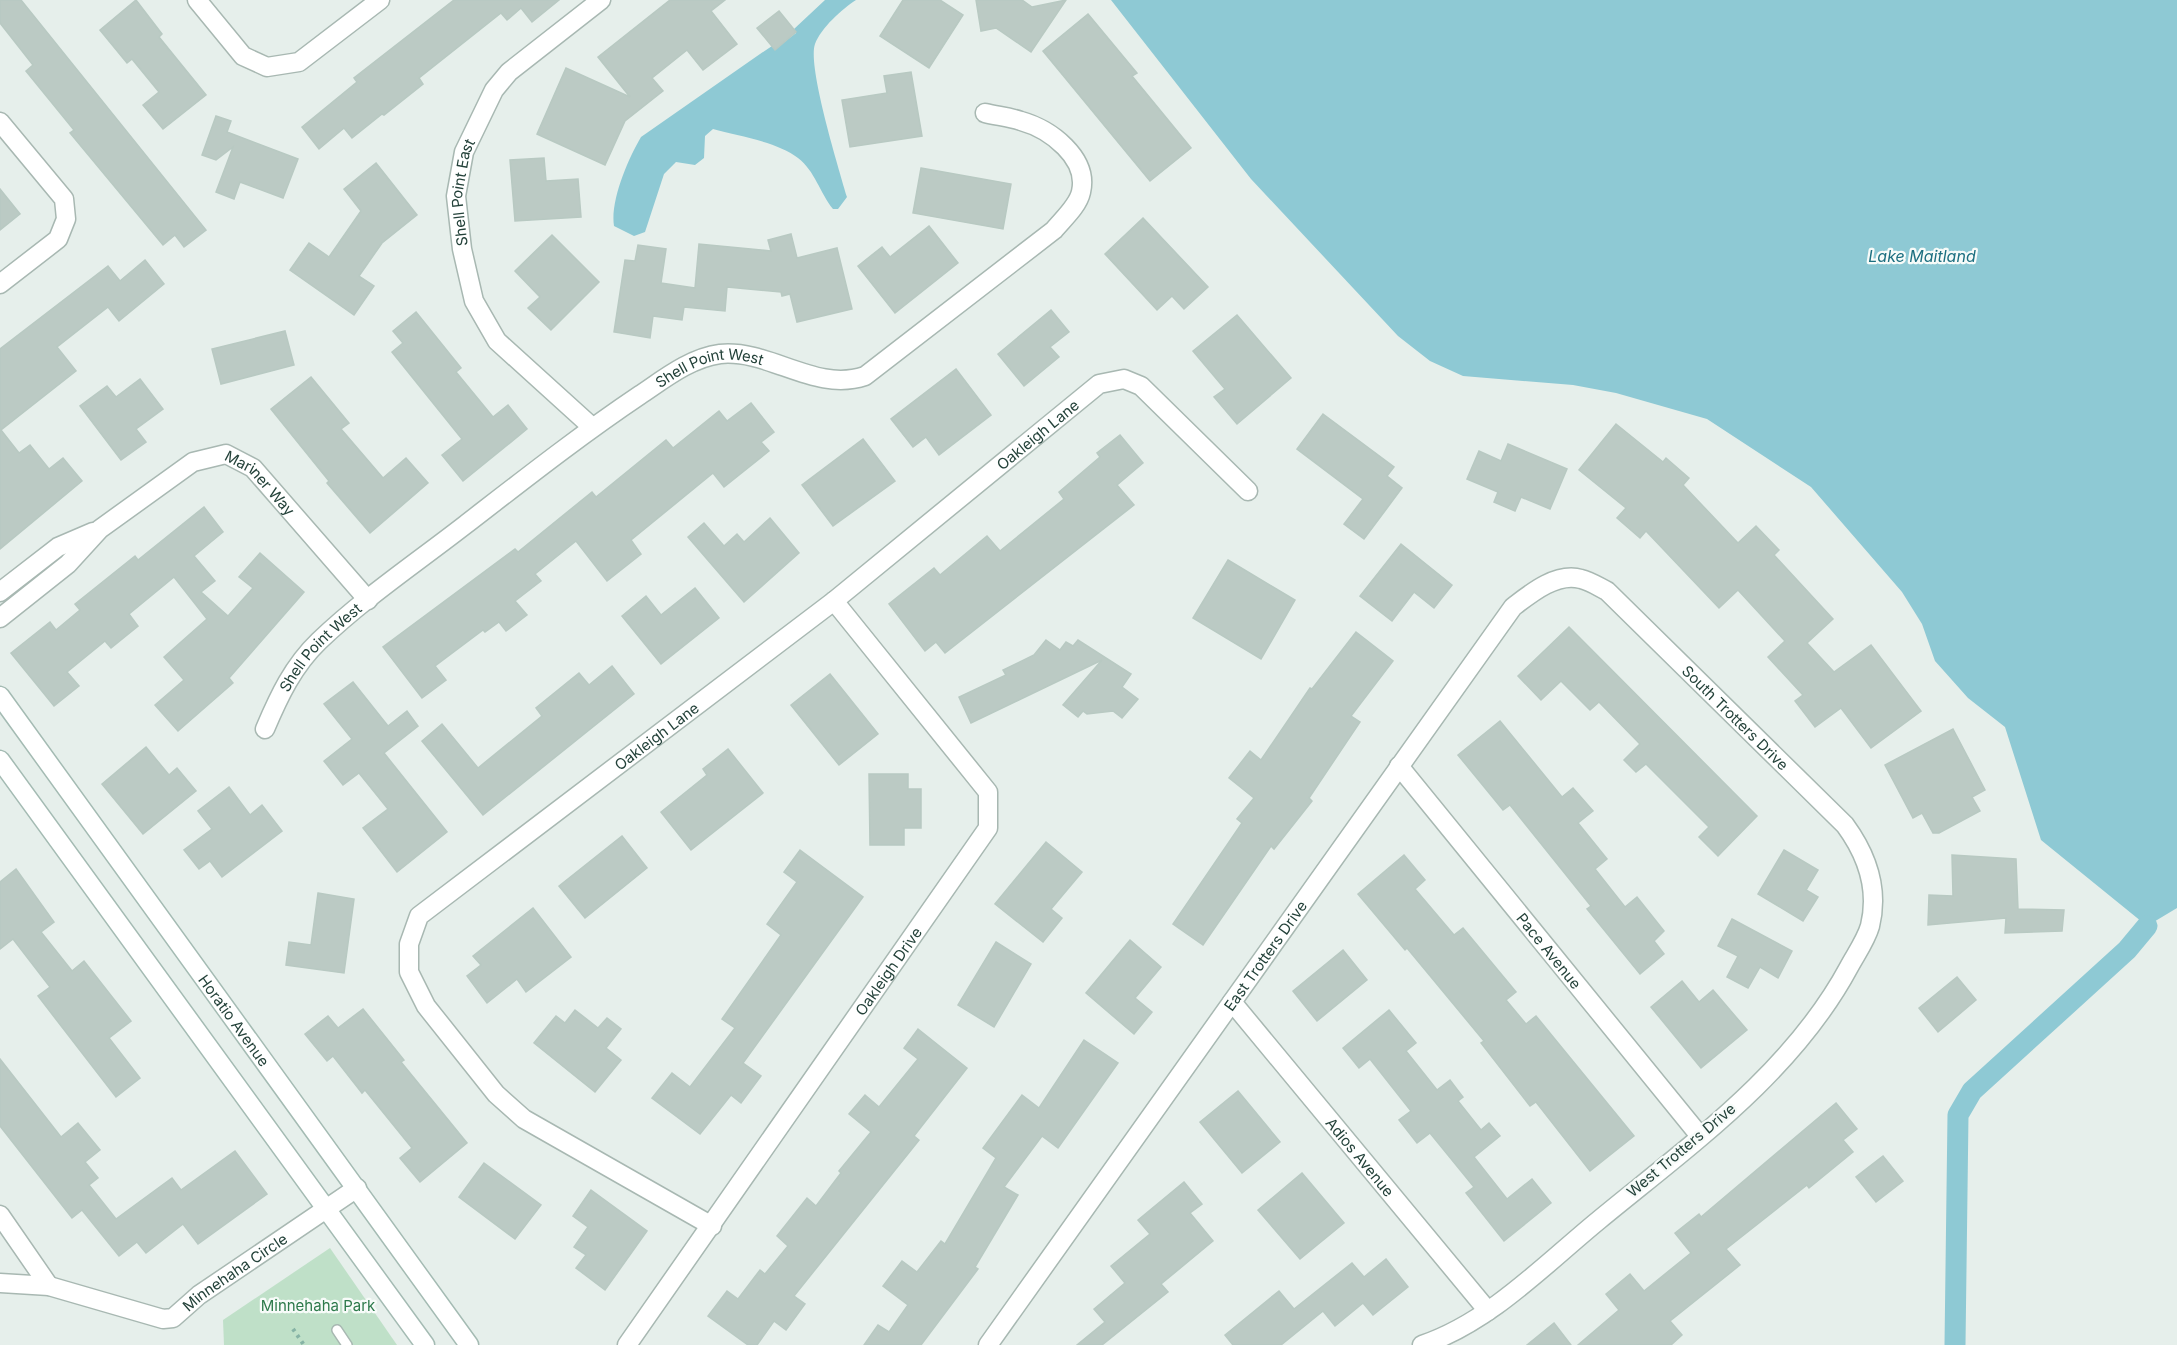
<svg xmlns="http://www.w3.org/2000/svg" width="2177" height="1345" font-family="Inter,sans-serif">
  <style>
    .green { fill: #bfe0c8 }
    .water { fill: #8ec9d4 }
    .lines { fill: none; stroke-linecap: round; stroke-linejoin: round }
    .canal { stroke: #8ec9d4; stroke-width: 21 }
    .building { fill: #bbcac4; stroke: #b8c9c2; stroke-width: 1.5 }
    .lane-casing { stroke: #a8b8b2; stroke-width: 12 }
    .street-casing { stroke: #a8b8b2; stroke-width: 21 }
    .secondary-casing { stroke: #a4bbb3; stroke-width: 21 }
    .path { stroke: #86b3a5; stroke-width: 4; stroke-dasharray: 3 4.5; stroke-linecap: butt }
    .lane { stroke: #fff; stroke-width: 9 }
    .street { stroke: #fff; stroke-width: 18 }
    .secondary { stroke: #fff; stroke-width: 18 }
    .labels { text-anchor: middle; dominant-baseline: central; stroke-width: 4.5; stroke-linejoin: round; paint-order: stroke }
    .street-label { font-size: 15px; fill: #24423a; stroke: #f7fbf9 }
    .park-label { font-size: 15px; fill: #2d7a4b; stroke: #f7fbf9 }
    .water-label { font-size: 16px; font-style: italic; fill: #1c6f80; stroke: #f7fbf9 }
  </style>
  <rect width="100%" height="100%" fill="#e6efeb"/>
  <polygon class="green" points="330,1248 397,1345 224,1345 223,1320"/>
  <g class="water">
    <path d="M 825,0 L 856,0 C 842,9 821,28 815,44 C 807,66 839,169 847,197 L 838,209 L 833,209 C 820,193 815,171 798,158 C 778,142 738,136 713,129 L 705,136 L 704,158 L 695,165 L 676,162 L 664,174 L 645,232 L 634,236 L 614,226 C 610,201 628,159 641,137 L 760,54 L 772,46 L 775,49 L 796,33 L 794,29 Z"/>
    <polygon points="1111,0 2177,0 2177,908 2147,926 2041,840 2005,727 1968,698 1935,661 1922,624 1902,592 1811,487 1707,419 1616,393 1573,385 1463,376 1430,361 1398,336 1251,179"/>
  </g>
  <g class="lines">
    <polyline class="canal" points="1955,1345 1958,1115 1972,1091 2127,950 2147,926"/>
  </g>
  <g class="building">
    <polygon points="0,0 21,0 206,230 184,247 175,235 163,245 70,133 74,130 26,71 33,65 0,23"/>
    <polygon points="136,0 162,34 159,37 206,95 163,129 143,105 159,92 132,59 127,63 100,30"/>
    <polygon points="454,0 559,0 532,22 521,8 507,20 501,13 419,78 423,84 384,115 382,114 352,138 344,128 319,149 302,127 357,82 354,78"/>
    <polygon points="670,0 725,0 711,11 737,44 703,70 687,50 652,78 663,91 625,121 605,165 537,134 566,68 630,97 598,57"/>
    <polygon points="903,0 940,0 963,15 929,68 880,36"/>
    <polygon points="976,0 1022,0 1032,7 1066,0 1031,52 996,28 981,31"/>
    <polygon points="779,11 796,32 775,50 757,28"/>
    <polygon points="1088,14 1137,73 1132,76 1191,148 1150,181 1043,51"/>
    <polygon points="911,72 922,136 850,147 842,100 887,93 884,76"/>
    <polygon points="216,116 231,121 227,132 298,159 283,198 240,182 234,199 216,192 233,147 216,160 202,155"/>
    <polygon points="544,158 546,181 578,179 581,217 515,221 510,160"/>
    <polygon points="376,163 417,215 382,243 359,276 374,286 354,315 290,270 309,243 329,257 361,211 344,189"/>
    <polygon points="921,168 1011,184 1003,229 913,213"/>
    <polygon points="0,189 20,214 0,230"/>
    <polygon points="1143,218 1208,287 1184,309 1172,296 1157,310 1105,254"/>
    <polygon points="929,226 958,263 895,313 858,266 882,247 890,257"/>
    <polygon points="791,234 797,258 837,248 852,309 797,322 790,294 782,296 781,292 727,287 725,311 684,307 682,320 653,316 650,338 614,332 625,260 635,261 638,245 666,249 661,283 695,288 699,244 771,251 768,240"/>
    <polygon points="552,235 599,282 551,330 528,308 540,297 515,271"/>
    <polygon points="145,260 164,284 119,321 108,307 57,347 76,371 1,430 19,453 30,445 49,469 63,458 82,481 0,549 0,349 108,266 120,281"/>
    <polygon points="1051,310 1069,332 1050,347 1059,357 1024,386 998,354"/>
    <polygon points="416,312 461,368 456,372 493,417 508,405 527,429 463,481 442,455 462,439 392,352 403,343 393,331"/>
    <polygon points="1237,315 1291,378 1237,424 1214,397 1225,389 1193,351"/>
    <polygon points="285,331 294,365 221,384 212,349"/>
    <polygon points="956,369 991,415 939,455 926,437 913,447 891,419"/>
    <polygon points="311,377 349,423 341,429 383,478 406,458 428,483 370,533 327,483 329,481 271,409"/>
    <polygon points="140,379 163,409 136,429 146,442 121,460 80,406 107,386 116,397"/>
    <polygon points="751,403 774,432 761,442 769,451 724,487 713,473 631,540 641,554 607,581 576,541 535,574 541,581 515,601 527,615 506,631 499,622 485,632 483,630 435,666 446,680 422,698 383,647 515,549 518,552 592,492 596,497 666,440 673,448 719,411 727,421"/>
    <polygon points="1323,414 1394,467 1387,476 1402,488 1364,539 1344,524 1363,499 1297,449"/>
    <polygon points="1616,424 1663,462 1666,458 1689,478 1683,485 1738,543 1756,526 1779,550 1774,555 1833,619 1807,643 1834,672 1871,645 1921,711 1871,748 1841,708 1815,727 1795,701 1803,695 1768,657 1785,641 1738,590 1719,608 1646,531 1640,538 1617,518 1626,508 1579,470"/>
    <polygon points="1120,435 1143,463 1117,485 1134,505 945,653 936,642 925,651 889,604 934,568 940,575 987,536 1000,551 1064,499 1059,492 1100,457 1097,453"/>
    <polygon points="863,439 895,481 833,526 802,485"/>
    <polygon points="1508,444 1567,469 1550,509 1521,497 1515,511 1494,502 1498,492 1467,479 1479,451 1501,461"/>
    <polygon points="204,507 223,532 194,556 215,581 201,592 228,616 253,588 239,577 260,553 304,592 229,678 233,683 178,731 155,705 184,680 164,657 207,619 174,577 129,614 138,626 111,648 105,641 67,672 79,686 54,706 11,653 50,622 56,630 80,610 75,604 135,556 138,560"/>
    <polygon points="770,518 799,553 744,602 688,537 704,523 724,546 737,534 744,542"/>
    <polygon points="1401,544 1452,585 1434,608 1414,592 1392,621 1360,596"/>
    <polygon points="1228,560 1295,600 1261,659 1193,618"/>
    <polygon points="695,588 719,618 661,664 622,616 646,596 661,615"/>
    <polygon points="1569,627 1757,816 1718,856 1699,837 1709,827 1646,764 1636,772 1624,760 1640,744 1599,702 1590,710 1561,681 1541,700 1518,676"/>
    <polygon points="1356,632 1393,661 1351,716 1360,722 1309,798 1312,801 1274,849 1271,846 1203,945 1173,924 1242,823 1237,819 1254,798 1229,778 1250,751 1261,760 1310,688 1312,689"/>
    <polygon points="1046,640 1060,650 1066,642 1073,646 1078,640 1131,674 1122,687 1138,699 1122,718 1113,711 1087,714 1083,711 1078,717 1063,705 1102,660 971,723 959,697 1006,675 1003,670 1034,655"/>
    <polygon points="612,666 634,694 483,815 422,741 442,724 478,768 542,716 536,708 579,673 589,685"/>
    <polygon points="830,674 878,734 839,765 791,705"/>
    <polygon points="353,682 388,726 407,711 418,726 384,753 447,832 397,872 363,828 388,809 359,773 343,785 324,761 352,739 324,704"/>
    <polygon points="1500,721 1562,797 1573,788 1593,811 1578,823 1607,859 1595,869 1625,907 1637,897 1664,931 1654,941 1664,954 1640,974 1587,909 1591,906 1510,805 1503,810 1458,755"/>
    <polygon points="1953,729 1985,790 1972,797 1980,811 1939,833 1933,833 1922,813 1913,818 1885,765"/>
    <polygon points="146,747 169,775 177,768 196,791 143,834 102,784"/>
    <polygon points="728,749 763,793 691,850 661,812 707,775 703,769"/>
    <polygon points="869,774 908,774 908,789 921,789 921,828 904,828 904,845 870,845"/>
    <polygon points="229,787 250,815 262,805 282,831 222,877 210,861 199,869 184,850 212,829 198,811"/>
    <polygon points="622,836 647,868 585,918 559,886"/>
    <polygon points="1046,842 1082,872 1051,909 1062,918 1043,942 995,904"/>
    <polygon points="800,850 863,897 743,1063 761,1076 741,1103 731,1095 700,1134 652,1098 672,1073 690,1087 735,1028 722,1019 781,935 767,924 797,882 784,872"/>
    <polygon points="1784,850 1818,870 1806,890 1818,897 1803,921 1758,894"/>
    <polygon points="1404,855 1425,880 1415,889 1454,935 1463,928 1516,992 1506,1000 1526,1024 1536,1016 1634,1136 1590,1171 1536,1102 1530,1106 1481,1043 1484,1041 1407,948 1405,950 1358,894"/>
    <polygon points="1952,855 2016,859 2018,909 2064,910 2062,931 2005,933 2006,918 1928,925 1929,895 1953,896"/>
    <polygon points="16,869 54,922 41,932 72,971 84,961 131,1021 109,1038 140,1078 116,1097 38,996 50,987 13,939 0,949 0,882"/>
    <polygon points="318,893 354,899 344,973 286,965 289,942 311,945"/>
    <polygon points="533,908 571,957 526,992 517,979 487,1003 467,976 481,965 473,956"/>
    <polygon points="1732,919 1792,951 1778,978 1760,967 1748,988 1727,977 1738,956 1718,946"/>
    <polygon points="1130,940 1161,967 1135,998 1152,1012 1134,1034 1086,993"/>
    <polygon points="996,942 1031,964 994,1027 958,1005"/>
    <polygon points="1343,950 1367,980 1317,1021 1293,991"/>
    <polygon points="1957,977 1976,1000 1938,1032 1919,1008"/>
    <polygon points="1682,981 1699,1002 1713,990 1747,1030 1701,1068 1651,1007"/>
    <polygon points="363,1009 404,1060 401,1062 467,1143 420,1182 400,1158 412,1148 365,1090 362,1093 333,1056 327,1061 305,1034 328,1016 338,1028"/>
    <polygon points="575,1010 598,1028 607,1018 621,1029 606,1048 621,1060 595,1092 534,1043 556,1016 565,1023"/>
    <polygon points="1389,1010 1416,1043 1406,1051 1437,1090 1450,1080 1463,1097 1458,1101 1481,1130 1489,1123 1500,1136 1474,1157 1507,1199 1532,1179 1551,1203 1504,1241 1466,1193 1474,1187 1430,1133 1417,1143 1399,1120 1411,1111 1370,1059 1359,1068 1343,1048"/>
    <polygon points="918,1029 967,1068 914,1136 919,1140 794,1296 805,1304 786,1330 774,1321 757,1345 748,1345 708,1316 727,1291 738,1299 760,1270 765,1274 788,1246 777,1236 807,1198 816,1206 841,1173 839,1171 871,1132 849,1114 865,1095 879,1107 918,1059 904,1048"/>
    <polygon points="1084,1040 1118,1063 1058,1148 1042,1136 1004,1187 1018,1195 975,1267 978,1269 921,1345 864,1345 878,1325 889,1332 908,1305 883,1286 902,1261 917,1272 941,1241 945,1244 996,1158 983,1148 1022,1095 1039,1108"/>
    <polygon points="0,1059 61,1137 78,1123 100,1150 85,1162 98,1178 89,1185 116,1219 172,1178 181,1190 235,1151 267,1194 198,1244 183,1224 146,1253 137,1242 119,1256 82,1210 72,1218 0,1126"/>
    <polygon points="1238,1091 1280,1142 1242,1173 1200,1122"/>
    <polygon points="1836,1103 1857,1129 1843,1140 1853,1152 1809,1188 1807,1185 1726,1249 1740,1265 1670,1321 1682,1335 1671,1345 1578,1345 1619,1310 1606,1294 1630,1274 1644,1291 1691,1253 1675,1233 1699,1214 1701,1217"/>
    <polygon points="1883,1156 1903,1181 1876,1202 1856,1177"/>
    <polygon points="484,1163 541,1205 515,1239 459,1197"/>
    <polygon points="1302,1173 1344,1223 1300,1259 1258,1210"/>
    <polygon points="1184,1182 1202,1204 1190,1213 1213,1241 1161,1284 1168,1292 1102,1345 1077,1345 1105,1322 1094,1309 1125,1283 1111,1266 1150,1234 1138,1220"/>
    <polygon points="591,1190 647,1231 605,1290 576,1268 586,1255 574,1247 588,1227 573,1216"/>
    <polygon points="1386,1259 1408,1287 1373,1315 1363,1303 1335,1326 1323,1311 1281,1345 1233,1345 1225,1335 1279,1291 1294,1309 1352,1263 1364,1277"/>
    <polygon points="1554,1323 1571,1345 1527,1345"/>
  </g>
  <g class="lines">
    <defs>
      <polyline id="lane" points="337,1330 347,1345"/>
      <g id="street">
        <polyline points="197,0 243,56 267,67 299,62 380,0"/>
        <polyline points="0,122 64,199 66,219 58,239 0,284"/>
        <path id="s1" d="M 592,427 L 497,341 L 474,301 L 462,249 L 456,196 L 464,152 L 494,90 L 509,72 L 601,0"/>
        <polyline points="0,592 58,547 93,532"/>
        <path id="s2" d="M 0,618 L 68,564 L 100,529 L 193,462 L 226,454 L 253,468 L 368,600"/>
        <path id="s3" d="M 265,729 C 279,696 293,666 319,641 C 364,598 416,563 465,525 C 522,481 579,436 640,395 C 664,379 690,358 720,354 C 770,349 815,393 865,376 L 1054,230 C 1063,219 1078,206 1081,192 C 1089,158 1050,129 1021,121 C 1010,117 997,116 985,113"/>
        <path id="s4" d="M 1399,766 L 1700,1136"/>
        <path id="s5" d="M 1232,1002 L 1488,1311"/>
        <polyline points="0,1215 49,1286"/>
        <path id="s6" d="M 712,1226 L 524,1119 L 496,1094 L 426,1006 L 409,972 L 409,944 L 419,916 L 834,601 L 1099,384 L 1124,379 L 1141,386 L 1248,491"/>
        <path id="s7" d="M 0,1283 L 49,1286 L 163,1319 L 173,1318 L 199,1295 L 357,1188"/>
        <path id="s8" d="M 627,1345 L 988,828 L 988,792 L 834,601"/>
        <path id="s9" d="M 988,1345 L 1513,607 C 1531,593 1557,572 1581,579 C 1590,581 1599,587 1607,591 L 1845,825 C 1867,855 1879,889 1870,926 C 1866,940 1856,954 1849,967 C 1792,1073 1690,1145 1599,1220 C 1544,1265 1490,1322 1422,1345"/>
      </g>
      <g id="secondary">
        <path id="s10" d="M 0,696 L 469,1345"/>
        <polyline points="0,760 425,1345"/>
      </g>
    </defs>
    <use href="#lane" class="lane-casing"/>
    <use href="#street" class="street-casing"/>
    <use href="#secondary" class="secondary-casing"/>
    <polyline class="path" points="293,1329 304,1345"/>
    <use href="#lane" class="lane"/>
    <use href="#street" class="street"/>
    <use href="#secondary" class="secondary"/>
  </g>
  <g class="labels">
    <g class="street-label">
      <text stroke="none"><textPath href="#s1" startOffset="285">Shell Point East</textPath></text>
      <text stroke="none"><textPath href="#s3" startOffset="586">Shell Point West</textPath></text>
      <text stroke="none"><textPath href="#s6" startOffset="1246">Oakleigh Lane</textPath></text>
      <text stroke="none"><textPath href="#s2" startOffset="328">Mariner Way</textPath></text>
      <text stroke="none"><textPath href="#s3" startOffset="100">Shell Point West</textPath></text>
      <text stroke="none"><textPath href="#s9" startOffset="1191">South Trotters Drive</textPath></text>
      <text stroke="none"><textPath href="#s6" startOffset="760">Oakleigh Lane</textPath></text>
      <text stroke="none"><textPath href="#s4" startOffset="238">Pace Avenue</textPath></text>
      <text stroke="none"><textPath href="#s9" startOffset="478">East Trotters Drive</textPath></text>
      <text stroke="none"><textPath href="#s8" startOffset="456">Oakleigh Drive</textPath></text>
      <text stroke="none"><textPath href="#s10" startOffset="400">Horatio Avenue</textPath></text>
      <text transform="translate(1681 1150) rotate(-40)">West Trotters Drive</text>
      <text stroke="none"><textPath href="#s5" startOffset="201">Adios Avenue</textPath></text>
      <text stroke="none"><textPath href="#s7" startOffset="255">Minnehaha Circle</textPath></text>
    </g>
    <g class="park-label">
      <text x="318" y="1305">Minnehaha Park</text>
    </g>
    <g class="water-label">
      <text x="1922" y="256">Lake Maitland</text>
    </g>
  </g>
</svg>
